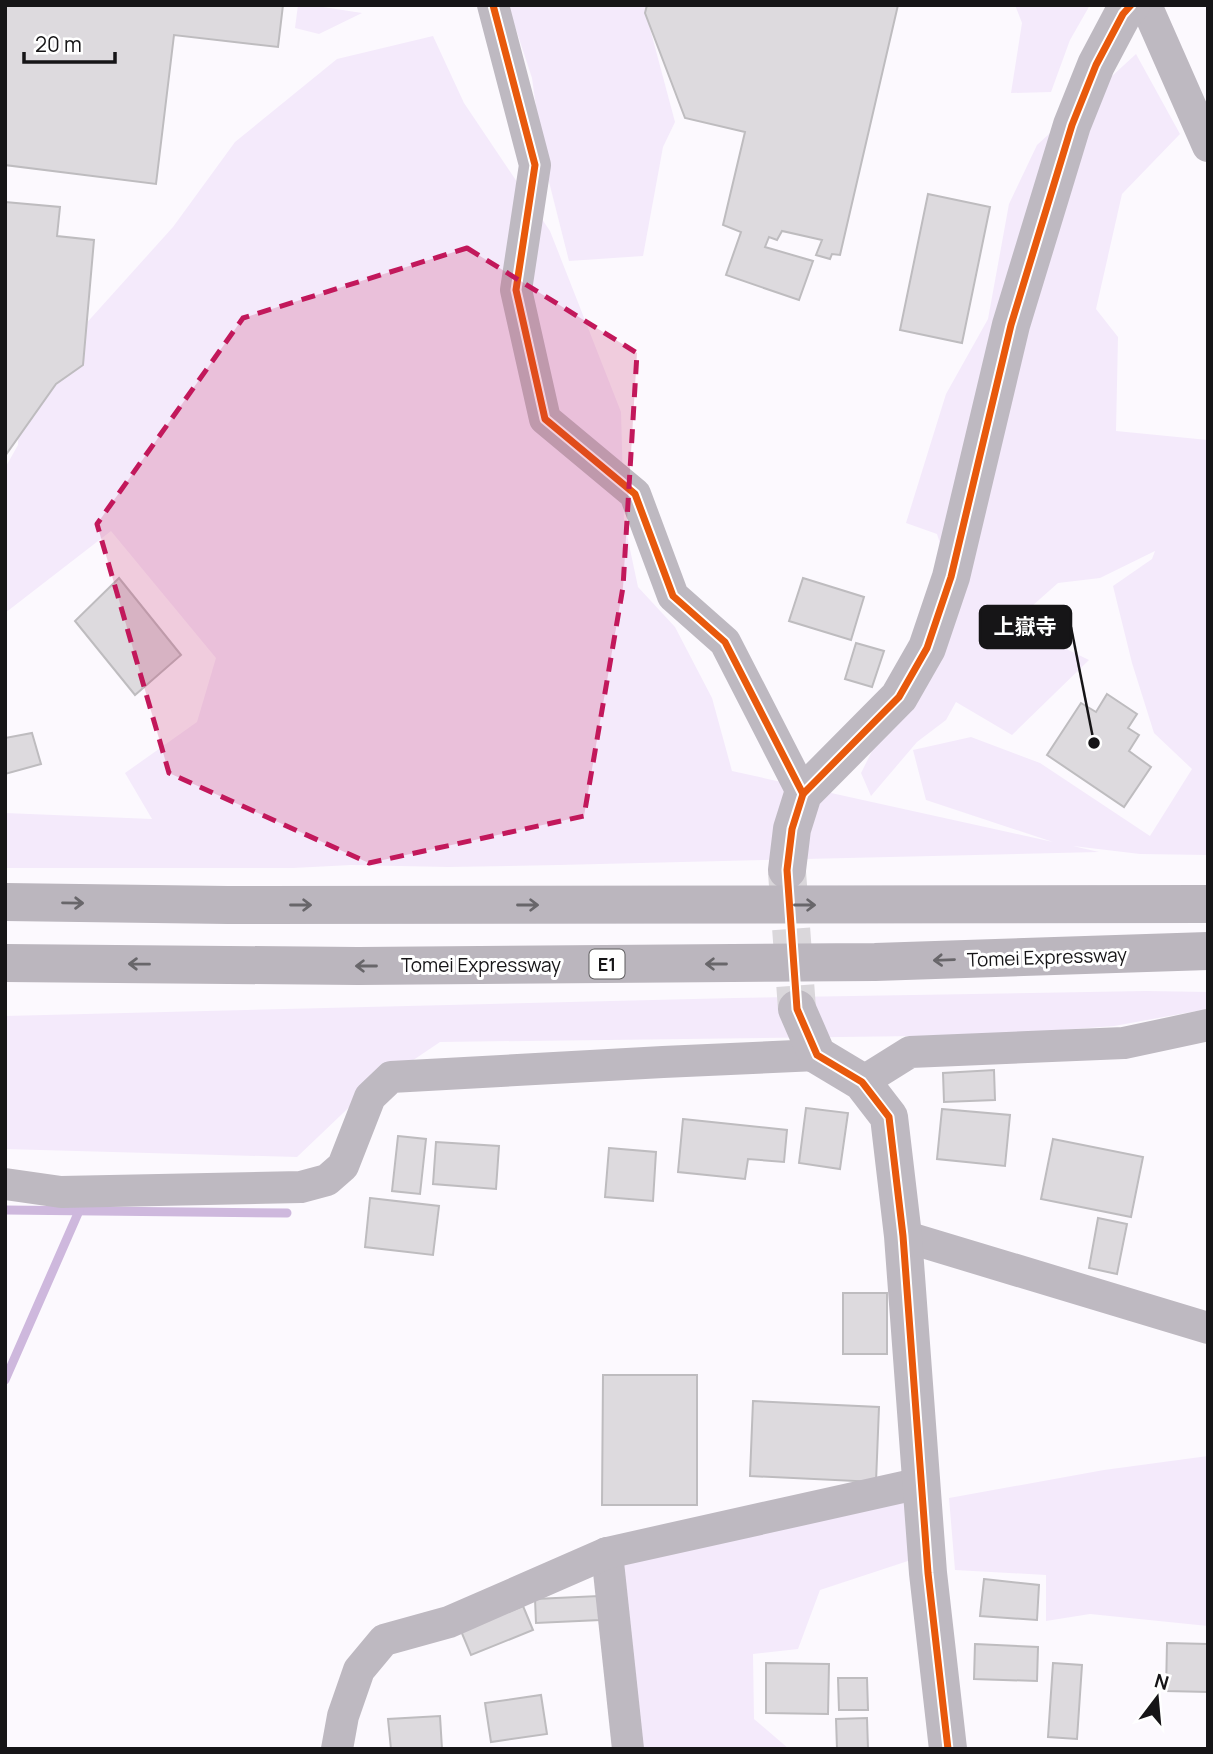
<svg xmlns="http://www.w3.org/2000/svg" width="1213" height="1754" font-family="Manrope,'Noto Sans JP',sans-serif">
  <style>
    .green { fill: #f4eafb }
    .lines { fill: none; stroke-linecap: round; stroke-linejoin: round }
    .stream { stroke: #ceb8dd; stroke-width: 9 }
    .building { fill: #dddade; stroke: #bebcbf; stroke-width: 2 }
    .tertiary-tunnel { stroke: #dad7db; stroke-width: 38; stroke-dasharray: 38 19; stroke-linecap: butt }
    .minor { stroke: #beb9c1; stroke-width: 32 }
    .tertiary { stroke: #beb9c1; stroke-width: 38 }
    .motorway { stroke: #bbb6be; stroke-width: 38 }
    .cycleway-casing { stroke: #fff; stroke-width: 11 }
    .cycleway { stroke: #e8590c; stroke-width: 7 }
    .oneway { stroke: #68666a }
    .marked { fill: #c2185b; fill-opacity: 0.2; stroke: #c2185b; stroke-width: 5; stroke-dasharray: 14 9; stroke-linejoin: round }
    .labels { text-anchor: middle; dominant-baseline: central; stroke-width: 6; stroke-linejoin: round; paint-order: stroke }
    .shield { fill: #fff; stroke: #5c5b5d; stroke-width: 2 }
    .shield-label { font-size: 18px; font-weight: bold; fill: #161517 }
    .street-label { font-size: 19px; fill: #161517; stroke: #fff }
    .leader { fill: none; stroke: #161517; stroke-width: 2.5 }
    .callout-dot { fill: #161517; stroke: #fff; stroke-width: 2.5 }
    .callout { fill: #161517; stroke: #161517; stroke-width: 2.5 }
    .callout-label { font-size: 21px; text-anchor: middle; font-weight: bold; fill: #fff }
  </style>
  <rect width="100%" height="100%" fill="#fcf9fe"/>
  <g class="green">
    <polygon points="298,5 323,5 323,7 362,13 319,34 295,28"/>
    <polygon points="508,5 651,5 648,21 675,122 663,147 643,256 569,261 543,158 532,78"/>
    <polygon points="1015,5 1090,5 1070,40 1051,92 1011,93 1022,23"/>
    <polygon points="433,36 464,103 550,231 621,412 624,521 638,587 675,627 712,698 732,771 1053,842 926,800 913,750 971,737 1040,763 1150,836 1192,769 1154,733 1132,663 1113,586 1152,559 1155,551 1100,578 1058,583 1013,623 1089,660 1012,735 956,702 946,720 917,742 871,796 861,773 899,697 951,577 937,534 906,523 946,394 988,319 1009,204 1037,145 1136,54 1180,134 1122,194 1096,309 1118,337 1116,431 1208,440 1208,855 1140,854 1073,846 1099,852 559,865 448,867 351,865 293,868 5,868 5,813 152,819 125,773 197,722 216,658 111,531 5,613 5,468 18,445 19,398 173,227 235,142 337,59"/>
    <polygon points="1146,991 1208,992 1208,1009 1114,1026 997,1035 440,1042 363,1094 297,1157 5,1149 5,1016 735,998"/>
    <polygon points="1208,1456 1208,1626 1090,1614 1046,1621 1046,1575 955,1570 949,1498 1104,1470"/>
    <polygon points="921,1483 917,1558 820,1590 798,1649 753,1654 754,1719 789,1749 628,1749 607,1553"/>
  </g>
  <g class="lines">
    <g class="stream">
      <polyline points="5,1210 287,1213"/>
      <polyline points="5,1380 79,1211"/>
    </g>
  </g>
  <g class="building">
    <polygon points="5,5 283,5 278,47 174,35 156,184 5,165"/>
    <polygon points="647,5 898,5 840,255 832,254 830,259 816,255 822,240 782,231 777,240 769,237 765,247 813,261 799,300 726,275 741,232 723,225 745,132 685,118 645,13"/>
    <polygon points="928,194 990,207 962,343 900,330"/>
    <polygon points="5,202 60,207 57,236 94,240 83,365 56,384 5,456"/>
    <polygon points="119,578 181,655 135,695 75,621"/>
    <polygon points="803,578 864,597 851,640 789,621"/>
    <polygon points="856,643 884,651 872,687 845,679"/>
    <polygon points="1107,694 1137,714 1128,728 1139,735 1129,751 1151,767 1124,807 1047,755 1081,703 1096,712"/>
    <polygon points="32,733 41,764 5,774 5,738"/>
    <polygon points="994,1070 995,1100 944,1102 943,1073"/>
    <polygon points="806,1108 848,1113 840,1169 799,1163"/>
    <polygon points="942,1109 1010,1115 1005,1166 937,1159"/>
    <polygon points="683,1119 787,1130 784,1162 748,1159 745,1179 678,1172"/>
    <polygon points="398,1136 426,1139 420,1194 392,1191"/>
    <polygon points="1053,1139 1143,1157 1131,1217 1041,1199"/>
    <polygon points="436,1142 499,1146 496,1189 433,1184"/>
    <polygon points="609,1148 656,1152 653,1201 605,1197"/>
    <polygon points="370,1198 439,1206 433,1255 365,1247"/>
    <polygon points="1098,1218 1127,1224 1117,1274 1089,1268"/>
    <rect x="843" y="1293" width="44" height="61"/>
    <polygon points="603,1375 697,1375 697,1505 602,1505"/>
    <polygon points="753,1401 879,1407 876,1482 750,1476"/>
    <polygon points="984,1579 1039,1585 1037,1620 980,1616"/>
    <polygon points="599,1596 600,1620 536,1623 535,1599"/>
    <polygon points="523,1606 533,1630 471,1655 461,1631"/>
    <polygon points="1167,1643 1208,1644 1208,1692 1166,1691"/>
    <polygon points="975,1644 1038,1647 1037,1681 974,1679"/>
    <polygon points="766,1663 829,1664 828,1714 766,1713"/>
    <polygon points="1053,1663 1082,1665 1077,1739 1048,1737"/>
    <polygon points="838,1678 867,1678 868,1710 839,1710"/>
    <polygon points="541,1695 547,1734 491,1742 485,1703"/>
    <polygon points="440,1716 442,1749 391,1749 388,1719"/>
    <polygon points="867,1718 868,1749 837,1749 836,1719"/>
  </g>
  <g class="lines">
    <polyline class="tertiary-tunnel" points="787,872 797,1009"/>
    <g class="minor">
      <polyline points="493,5 535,165 516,290 545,419 635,494 673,596 725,642 803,794"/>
      <polyline points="1146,5 1208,146"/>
      <polyline points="862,1082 910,1052 1124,1043 1208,1025"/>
      <polyline points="5,1184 61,1192 301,1187 327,1180 343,1166 370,1097 391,1077 663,1062 817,1055"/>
      <polyline points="903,1236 1208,1328"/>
      <polyline points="607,1553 628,1749"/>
      <polyline points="337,1749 343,1716 359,1670 384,1640 449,1622 607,1553 921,1483"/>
    </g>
    <g class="tertiary">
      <polyline points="787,870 792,829 803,794 899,697 927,648 951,577 1011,325 1072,125 1096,65 1123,14 1131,5"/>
      <polyline points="797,1009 817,1055 862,1082 889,1117 903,1236 928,1573 948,1749"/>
    </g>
    <g class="motorway">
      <polyline points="5,902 228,905 1208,904"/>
      <polyline points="5,963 358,966 875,962 1208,951"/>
    </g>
    <defs>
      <g id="cycleway">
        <polyline points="493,5 535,165 516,290 545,419 635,494 673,596 725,642 803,794"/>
        <polyline points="948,1749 928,1573 903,1236 889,1117 862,1082 817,1055 797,1009 787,870 792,829 803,794 899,697 927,648 951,577 1011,325 1072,125 1096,65 1123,14 1131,5"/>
      </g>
    </defs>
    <use href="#cycleway" class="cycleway-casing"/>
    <use href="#cycleway" class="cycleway"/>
  </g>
  <defs><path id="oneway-shaft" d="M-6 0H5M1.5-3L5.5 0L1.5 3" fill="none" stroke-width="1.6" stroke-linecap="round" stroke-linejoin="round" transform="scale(1.75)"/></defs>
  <g class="oneway">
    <use href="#oneway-shaft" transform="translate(73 903) rotate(1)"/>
    <use href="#oneway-shaft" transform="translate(301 905)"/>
    <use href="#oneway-shaft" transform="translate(528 905)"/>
    <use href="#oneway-shaft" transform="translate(805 905)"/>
    <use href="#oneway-shaft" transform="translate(944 960) rotate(178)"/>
    <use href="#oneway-shaft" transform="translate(139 964) rotate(-179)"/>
    <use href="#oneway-shaft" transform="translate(716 964) rotate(180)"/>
    <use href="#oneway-shaft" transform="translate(366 966) rotate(180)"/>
  </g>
  <path class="marked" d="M 467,248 L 637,353 L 623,587 L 584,816 L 369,863 L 169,773 L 97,524 L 243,318 Z"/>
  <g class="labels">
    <rect class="shield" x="589.5" y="949.5" width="35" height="29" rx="5"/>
    <g class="shield-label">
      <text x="607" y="964">E1</text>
    </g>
    <g class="street-label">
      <text transform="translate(1047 957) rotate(-2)">Tomei Expressway</text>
      <text x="481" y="965">Tomei Expressway</text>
    </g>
  </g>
  <path class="leader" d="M1094 743L1071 627"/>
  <circle class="callout-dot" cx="1094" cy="743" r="7"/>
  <rect class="callout" x="980" y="606" width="91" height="42" rx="7"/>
  <g class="callout-label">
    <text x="1025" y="634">上嶽寺</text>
  </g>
  <rect width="1213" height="1754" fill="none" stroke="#161517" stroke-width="14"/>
  <g transform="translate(1157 1698) rotate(16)" stroke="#ffffff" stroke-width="5" paint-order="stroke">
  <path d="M0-5L12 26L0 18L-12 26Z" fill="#161517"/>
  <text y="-10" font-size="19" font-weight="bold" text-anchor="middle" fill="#161517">N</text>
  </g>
  <path d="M24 52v10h91v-10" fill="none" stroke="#161517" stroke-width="3.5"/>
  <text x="35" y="52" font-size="21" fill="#161517" stroke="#ffffff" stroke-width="5" paint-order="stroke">20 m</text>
</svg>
